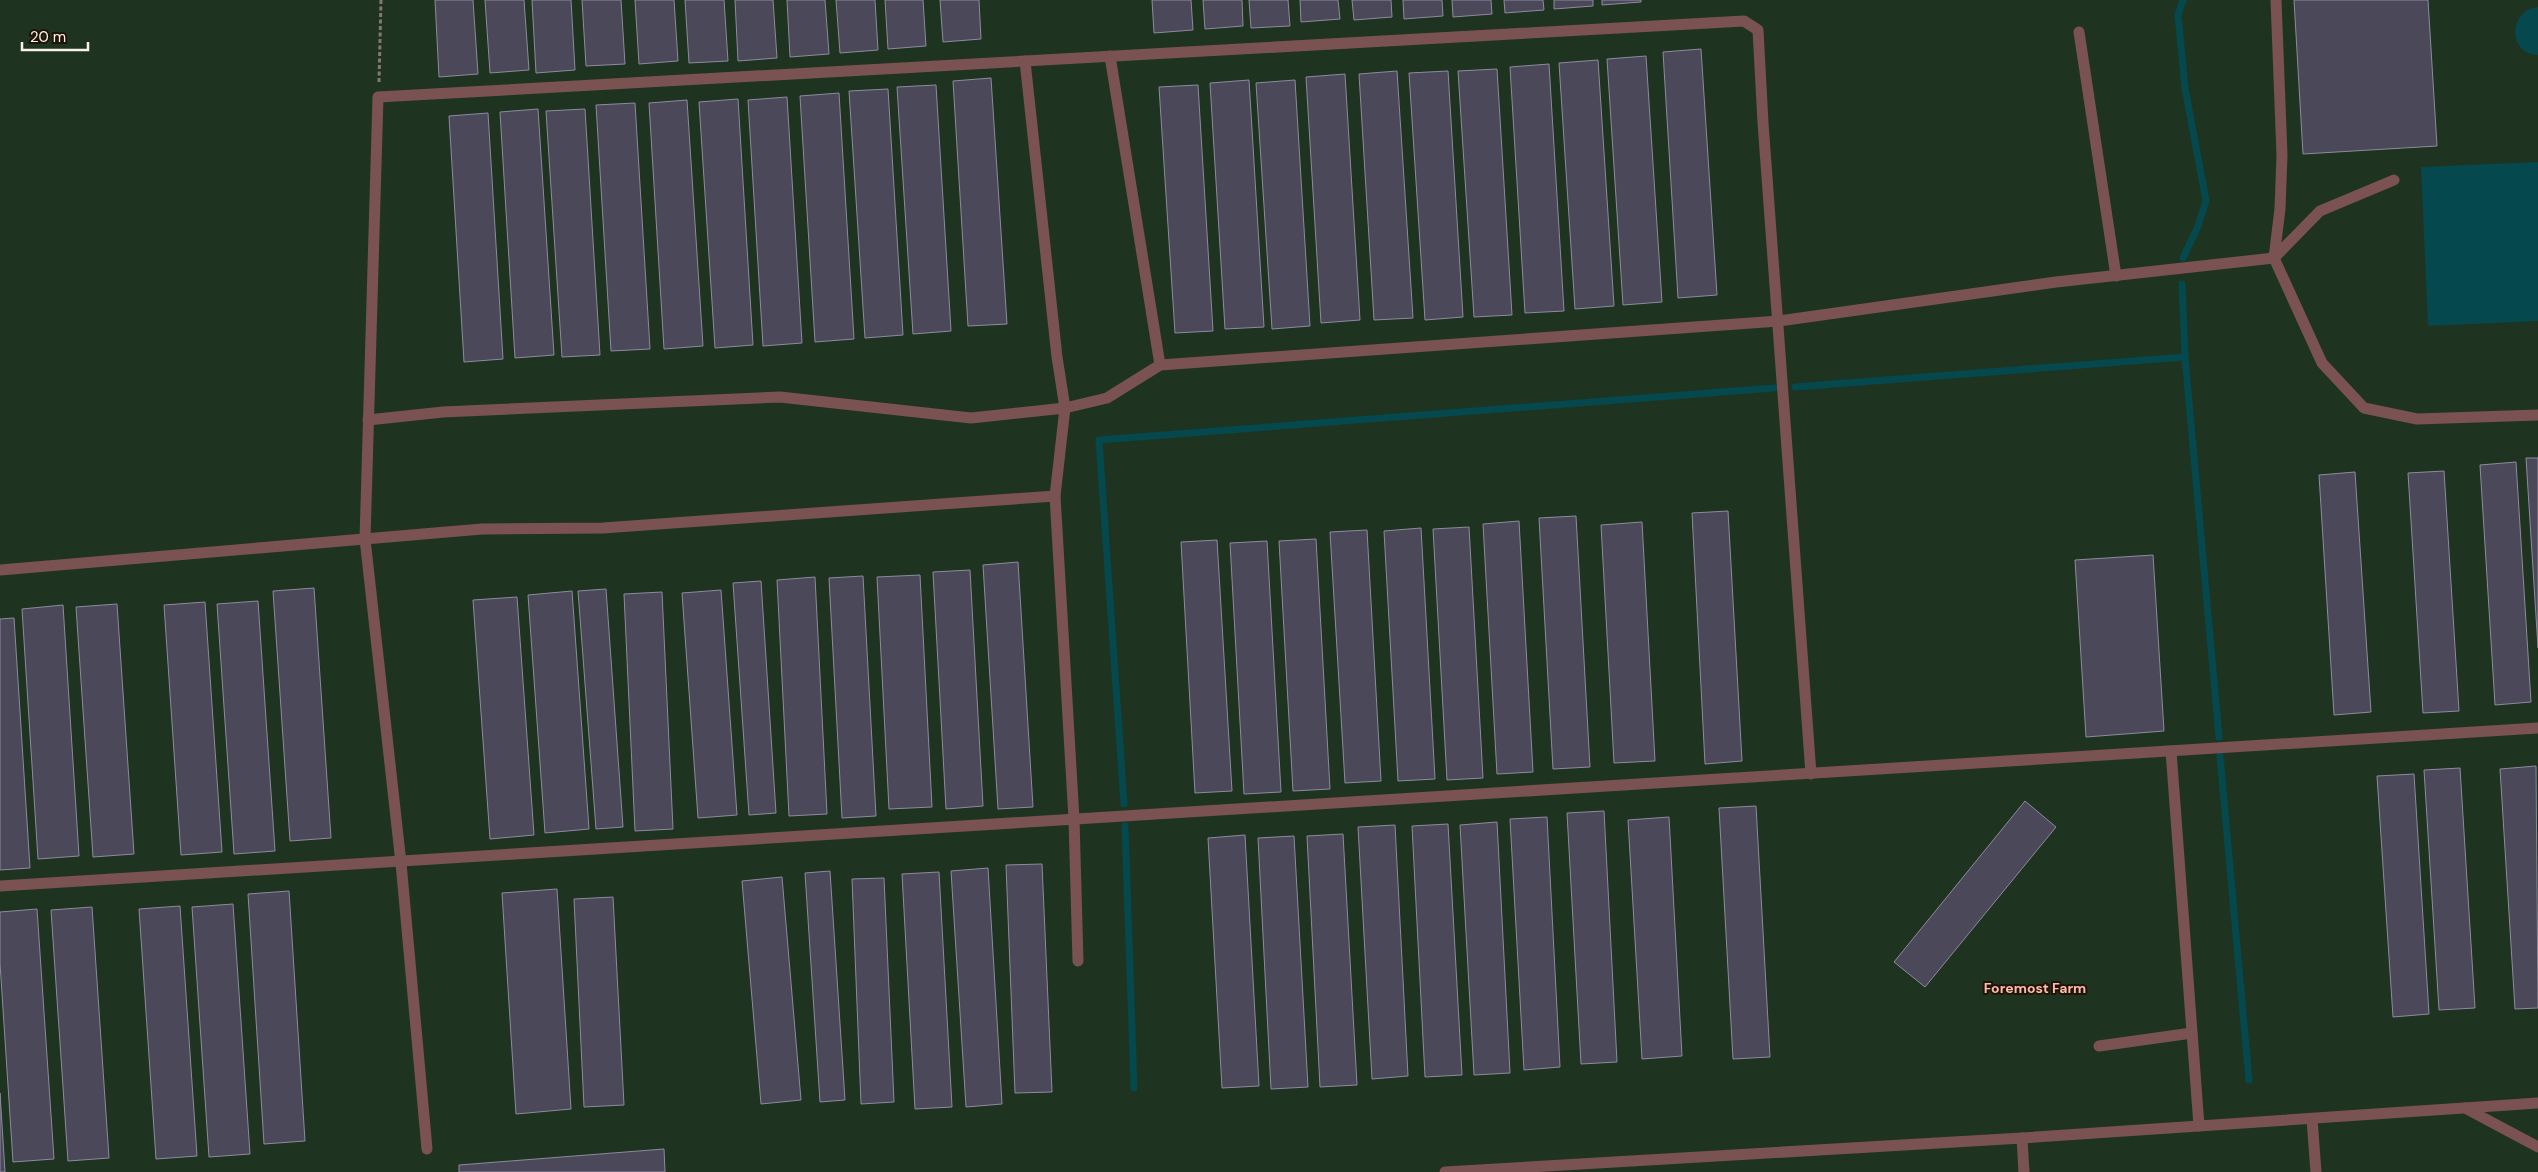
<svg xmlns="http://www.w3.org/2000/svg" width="2538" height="1172" font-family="'DM Sans',sans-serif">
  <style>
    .green { fill: #1e3421 }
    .water { fill: #05484d }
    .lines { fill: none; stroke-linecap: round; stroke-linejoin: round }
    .stream { stroke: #05484d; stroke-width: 7 }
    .building { fill: #4b485a; stroke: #8e8a9e }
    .path { stroke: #83796d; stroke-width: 3; stroke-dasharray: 4 2.5; stroke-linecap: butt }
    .lane { stroke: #7a5252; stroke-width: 11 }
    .labels { text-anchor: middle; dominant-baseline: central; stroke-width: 4; stroke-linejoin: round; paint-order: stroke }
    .neighbourhood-label { font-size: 14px; font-weight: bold; fill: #fdbaae; stroke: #1f1406 }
  </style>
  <rect width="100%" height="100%" fill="#281d0f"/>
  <rect class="green" x="0" y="0" width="2538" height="1172"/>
  <g class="water">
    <path d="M 2538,7 L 2538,55 C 2507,54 2508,10 2538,7 Z"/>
    <polygon points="2538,162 2538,321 2428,326 2421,167"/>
  </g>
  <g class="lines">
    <g class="stream">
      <polyline points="2183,0 2178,15 2185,88 2206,201 2198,226 2183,258"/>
      <polyline points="2182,284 2185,357 2219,737"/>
      <polyline points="1795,387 2185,357"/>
      <polyline points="2220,756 2249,1080"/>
      <polyline points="1124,804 1099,440 1774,388"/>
      <polyline points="1125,826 1134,1088"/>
    </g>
  </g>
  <g class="building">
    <polygon points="435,0 473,0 478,74 439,77"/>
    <polygon points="485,0 524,0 529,70 490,73"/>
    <polygon points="532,0 571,0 575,70 536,73"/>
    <polygon points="582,0 621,0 625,64 586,66"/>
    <polygon points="635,0 674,0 678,61 639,64"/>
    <polygon points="685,0 724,0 728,61 689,63"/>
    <polygon points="735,0 773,0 777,58 738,61"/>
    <polygon points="787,0 825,0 829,54 790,57"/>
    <polygon points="836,0 875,0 878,50 840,53"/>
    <polygon points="885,0 923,0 926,46 888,49"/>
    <polygon points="940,0 979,0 981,39 943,42"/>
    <polygon points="1152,0 1191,0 1193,30 1154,33"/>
    <polygon points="1203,0 1242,0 1243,26 1205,29"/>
    <polygon points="1249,0 1288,0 1290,26 1251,28"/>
    <polygon points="1300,0 1338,0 1340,19 1301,22"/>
    <polygon points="1352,0 1391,0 1392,17 1354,20"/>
    <polygon points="1403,0 1442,0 1443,16 1404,19"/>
    <polygon points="1452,0 1491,0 1492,14 1453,17"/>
    <polygon points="1504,0 1543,0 1544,10 1505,13"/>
    <polygon points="1554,0 1593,0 1593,6 1554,9"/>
    <polygon points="1602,0 1641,0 1641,2 1602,5"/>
    <polygon points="2294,0 2428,0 2437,146 2303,154"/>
    <polygon points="1701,49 1717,295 1678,298 1663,52"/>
    <polygon points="1646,56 1662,302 1623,305 1607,59"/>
    <polygon points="1598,60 1614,306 1575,309 1559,63"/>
    <polygon points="1549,64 1564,311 1525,313 1510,67"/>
    <polygon points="1497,69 1512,315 1474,317 1458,71"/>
    <polygon points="1397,71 1413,318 1374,320 1359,74"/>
    <polygon points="1448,71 1463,317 1425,320 1409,73"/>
    <polygon points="1345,74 1360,320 1321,323 1306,77"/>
    <polygon points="991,78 1007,324 968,326 953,81"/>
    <polygon points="1249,80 1264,327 1225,329 1210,83"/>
    <polygon points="1295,80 1310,326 1272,329 1256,83"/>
    <polygon points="936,85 951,331 913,334 897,87"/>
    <polygon points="1198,85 1213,331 1175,333 1159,87"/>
    <polygon points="888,89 903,335 865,338 849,91"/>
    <polygon points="839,93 854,339 815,342 800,96"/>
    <polygon points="787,97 802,343 763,346 748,100"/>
    <polygon points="738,99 753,345 715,348 699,102"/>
    <polygon points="687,100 703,346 664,349 649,103"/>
    <polygon points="635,103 650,349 611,351 596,105"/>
    <polygon points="538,109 554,355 515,358 500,112"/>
    <polygon points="585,109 600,355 562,357 546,111"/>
    <polygon points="488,113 503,359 464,362 449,116"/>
    <polygon points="2526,458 2538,458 2538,648"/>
    <polygon points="2516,462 2531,702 2495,705 2480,465"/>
    <polygon points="2444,471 2459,711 2423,713 2408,473"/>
    <polygon points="2355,472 2371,712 2334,715 2319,475"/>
    <polygon points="1728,511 1742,761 1705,764 1692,513"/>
    <polygon points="1576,516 1590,767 1553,769 1539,518"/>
    <polygon points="1519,521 1533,772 1497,774 1483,524"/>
    <polygon points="1642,522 1655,761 1614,763 1601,525"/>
    <polygon points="1469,527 1483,778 1447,780 1433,529"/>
    <polygon points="1421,528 1435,779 1398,781 1384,531"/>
    <polygon points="1367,530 1381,781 1345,783 1330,532"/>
    <polygon points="1316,539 1330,789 1293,791 1279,541"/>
    <polygon points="1217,540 1232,791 1195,793 1181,542"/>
    <polygon points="1267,541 1281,792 1244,794 1230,543"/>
    <polygon points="2153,555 2164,731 2086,737 2075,560"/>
    <polygon points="1018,562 1033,807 998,809 983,565"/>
    <polygon points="970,570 983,806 946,809 933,572"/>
    <polygon points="920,575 932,807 889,809 877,577"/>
    <polygon points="863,576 876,816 842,818 829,578"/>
    <polygon points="815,577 827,814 789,816 777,580"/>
    <polygon points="761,581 776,813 749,815 733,583"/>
    <polygon points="314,588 331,838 290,841 273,591"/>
    <polygon points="606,589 623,827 596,829 578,591"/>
    <polygon points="721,590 737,815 698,818 682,593"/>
    <polygon points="572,591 589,829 545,833 528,595"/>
    <polygon points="662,592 673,829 635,831 624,594"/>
    <polygon points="517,597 534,835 490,839 473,600"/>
    <polygon points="258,601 275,851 234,854 217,604"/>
    <polygon points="205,602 222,852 181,855 164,605"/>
    <polygon points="117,604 134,854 93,857 76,607"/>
    <polygon points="63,605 79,856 38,859 22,609"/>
    <polygon points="14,618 30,868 0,870 0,619"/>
    <polygon points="2536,766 2538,1008 2515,1009 2500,769"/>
    <polygon points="2460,768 2475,1008 2439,1010 2424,770"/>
    <polygon points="2414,774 2429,1014 2393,1017 2377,776"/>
    <polygon points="2025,801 2056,827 1925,987 1894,962"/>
    <polygon points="1756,806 1770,1057 1733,1059 1719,808"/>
    <polygon points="1604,811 1617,1062 1581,1064 1567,813"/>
    <polygon points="1547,817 1560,1067 1524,1070 1510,819"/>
    <polygon points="1669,817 1682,1056 1642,1059 1628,820"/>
    <polygon points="1497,822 1510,1073 1474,1075 1460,825"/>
    <polygon points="1448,824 1462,1075 1425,1077 1412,826"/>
    <polygon points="1395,825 1408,1076 1372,1079 1358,827"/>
    <polygon points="1343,834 1357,1085 1320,1087 1307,836"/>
    <polygon points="1245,835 1259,1086 1222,1088 1208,838"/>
    <polygon points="1294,836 1308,1087 1271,1089 1258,838"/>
    <polygon points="1042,864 1052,1092 1015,1093 1006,865"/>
    <polygon points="988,868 1002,1104 966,1107 951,871"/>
    <polygon points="830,871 845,1100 820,1102 805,873"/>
    <polygon points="939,872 952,1107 915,1109 902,874"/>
    <polygon points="782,877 801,1100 761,1104 742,881"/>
    <polygon points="884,878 894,1102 861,1104 852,879"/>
    <polygon points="557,889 571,1109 516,1114 502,893"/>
    <polygon points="289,891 305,1141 264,1144 248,894"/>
    <polygon points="613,897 624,1105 584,1107 574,899"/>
    <polygon points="233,904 250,1154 209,1157 192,907"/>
    <polygon points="180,906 197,1156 156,1159 139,909"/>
    <polygon points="92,907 109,1158 68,1161 51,910"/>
    <polygon points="37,909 54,1159 13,1162 0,963 0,912"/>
    <polygon points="0,1093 5,1172 0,1172"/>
    <polygon points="664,1149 665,1172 459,1172 459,1165"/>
  </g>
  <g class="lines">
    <polyline class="path" points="379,82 381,0"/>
    <g class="lane">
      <polyline points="2276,0 2282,155 2280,209 2274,258 2322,363 2364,408 2417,419 2538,415"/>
      <polyline points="2079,32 2116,276"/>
      <polyline points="1110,56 1160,365"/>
      <polyline points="1025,61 1057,357 1065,408 1055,496 1074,819 1078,961"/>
      <polyline points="368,420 443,412 780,397 971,418 1065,408 1107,398 1160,365 1779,321 2056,282 2274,258 2320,211 2394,180"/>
      <polyline points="0,570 482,529 603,528 1055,496"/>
      <polyline points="2171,751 2199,1126"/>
      <polyline points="0,886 2538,728"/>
      <polyline points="2099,1046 2192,1033"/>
      <polyline points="2465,1108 2538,1147"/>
      <polyline points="2312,1119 2316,1172"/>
      <polyline points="2022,1138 2024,1172"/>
      <polyline points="427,1149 401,863 365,539 378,97 1744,21 1758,30 1763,123 1811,774"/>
      <polyline points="1445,1172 2022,1138 2538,1103"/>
    </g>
  </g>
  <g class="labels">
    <g class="neighbourhood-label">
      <text x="2035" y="988">Foremost Farm</text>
    </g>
  </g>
  <path d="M22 42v8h66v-8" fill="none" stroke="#faf2e9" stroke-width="2.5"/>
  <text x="30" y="42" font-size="15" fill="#faf2e9" stroke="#1f1406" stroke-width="4" paint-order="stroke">20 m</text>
</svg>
